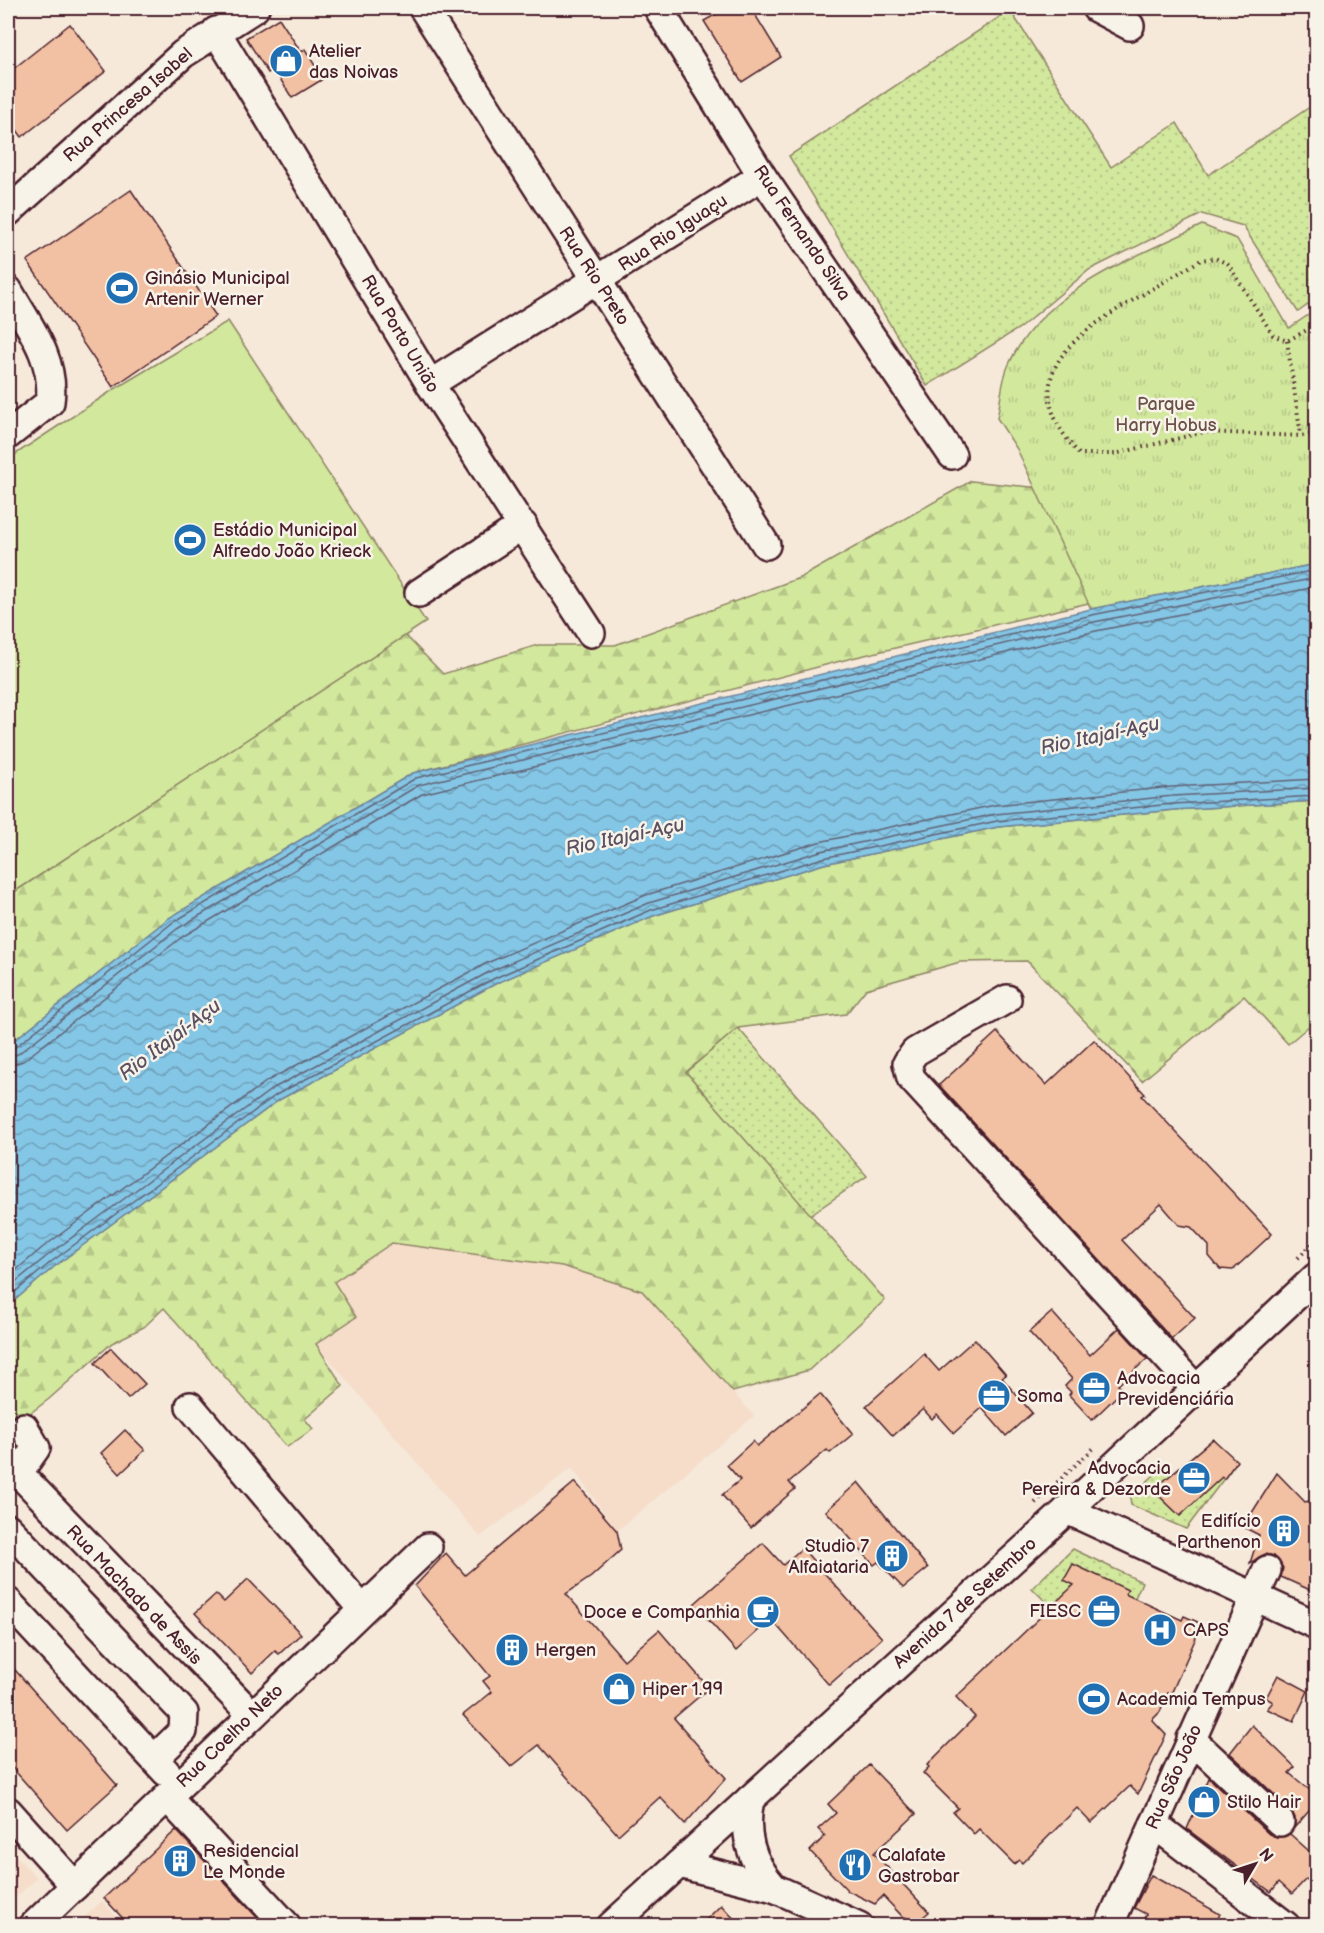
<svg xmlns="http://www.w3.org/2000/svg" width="1324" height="1933" font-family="'Balsamiq Sans',sans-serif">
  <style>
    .built { fill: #f5ddca }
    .grass { fill: url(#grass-dots); stroke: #8e8464; stroke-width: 1.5 }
    .forest { fill: url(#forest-firs); stroke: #8e8464; stroke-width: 1.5 }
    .park { fill: url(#park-tufts); stroke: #8e8464; stroke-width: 1.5 }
    .pitch { fill: #d2e89d; stroke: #8e8464; stroke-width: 1.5 }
    .water { fill: url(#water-waves); stroke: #6d839b; stroke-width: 1.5 }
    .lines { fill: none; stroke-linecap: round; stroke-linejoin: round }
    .shore { stroke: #616275; stroke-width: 1.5 }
    .building { fill: #f2c0a3; stroke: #4a1f2b; stroke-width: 1.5 }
    .minor-casing { stroke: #4a1f2b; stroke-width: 32 }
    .path { stroke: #4a1f2b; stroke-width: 4; stroke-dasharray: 1.5 4.5; stroke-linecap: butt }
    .minor { stroke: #f7f3e8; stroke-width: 27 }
    .labels { text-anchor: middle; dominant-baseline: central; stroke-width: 5; stroke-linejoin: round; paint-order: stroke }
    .poi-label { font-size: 18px; fill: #4a1f2b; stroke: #f7f3e8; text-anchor: start }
    .street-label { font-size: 18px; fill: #4a1f2b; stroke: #f7f3e8 }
    .park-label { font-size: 18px; fill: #6c5148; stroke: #f7f3e8 }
    .water-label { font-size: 20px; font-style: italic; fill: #5b5163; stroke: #f7f3e8 }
  </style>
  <defs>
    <pattern id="grass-dots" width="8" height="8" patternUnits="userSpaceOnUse" patternTransform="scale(1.5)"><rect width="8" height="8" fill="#d2e89d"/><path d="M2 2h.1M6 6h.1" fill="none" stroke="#b6c787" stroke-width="1.8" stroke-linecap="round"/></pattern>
    <pattern id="forest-firs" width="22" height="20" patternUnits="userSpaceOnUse" patternTransform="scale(1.5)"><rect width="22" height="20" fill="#d2e89d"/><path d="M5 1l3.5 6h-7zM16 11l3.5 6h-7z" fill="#b6c787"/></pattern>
    <pattern id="park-tufts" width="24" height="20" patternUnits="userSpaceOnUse" patternTransform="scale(1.5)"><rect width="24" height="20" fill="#d2e89d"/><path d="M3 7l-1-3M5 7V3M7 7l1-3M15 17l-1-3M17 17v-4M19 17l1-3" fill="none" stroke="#b6c787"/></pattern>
    <pattern id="water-waves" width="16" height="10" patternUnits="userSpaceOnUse" patternTransform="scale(1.5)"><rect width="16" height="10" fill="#84c6e5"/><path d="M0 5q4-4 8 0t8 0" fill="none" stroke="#6ea0ba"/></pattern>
  </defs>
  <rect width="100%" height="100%" fill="#f6e9da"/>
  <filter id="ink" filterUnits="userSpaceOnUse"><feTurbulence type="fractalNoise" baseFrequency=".0167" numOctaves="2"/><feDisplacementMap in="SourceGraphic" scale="12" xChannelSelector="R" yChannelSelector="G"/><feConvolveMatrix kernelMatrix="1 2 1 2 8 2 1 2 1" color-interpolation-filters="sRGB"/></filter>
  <g filter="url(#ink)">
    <g class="built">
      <polygon points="392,1243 562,1266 642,1291 754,1416 617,1531 572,1468 480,1537 316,1344 356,1317 334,1282"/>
      <polygon points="8,1847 37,1878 8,1904"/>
      <polygon points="102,1901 124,1925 75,1925"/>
    </g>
    <g class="grass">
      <polygon points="1010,10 1111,167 1177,123 1208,175 1316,103 1316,299 1298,312 1243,226 1202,214 1089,270 1021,327 927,386 789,156"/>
      <polygon points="738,1028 867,1176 810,1215 686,1072"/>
      <polygon points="1213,1439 1235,1464 1186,1529 1131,1505 1130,1497 1163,1467 1171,1474"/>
      <polygon points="1073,1549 1142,1582 1122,1627 1051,1607 1032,1588"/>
    </g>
    <g class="forest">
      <polygon points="971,481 1091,493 1316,550 852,658 413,773 169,918 8,1045 8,896 405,635 443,674 538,645 615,645 802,577"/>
      <polygon points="1316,801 1316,1020 1288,1044 1244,996 1142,1081 1027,961 960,962 866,989 846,1014 738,1028 686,1072 885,1300 809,1370 733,1392 642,1291 562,1266 392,1243 334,1282 356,1317 316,1344 343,1386 305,1419 313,1429 287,1447 164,1308 144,1327 112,1343 49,1399 8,1430 8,1306 55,1266 279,1100 497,983 653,916 824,864 998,827 1174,810"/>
    </g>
    <path class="park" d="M 1202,225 L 1237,239 L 1289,328 L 1316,310 L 1316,564 L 1091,609 L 1017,449 L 997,418 C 1001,402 1001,380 1009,364 C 1044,289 1132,259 1202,225 Z"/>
    <polygon class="pitch" points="228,321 426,622 8,896 8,459 113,390"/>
    <polygon class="water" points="1316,564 1316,801 1174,810 998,827 824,864 653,916 497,983 279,1100 55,1266 8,1306 8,1045 169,918 413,773 1091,609"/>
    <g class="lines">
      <g class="shore">
        <polyline points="8,1049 14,1048 172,923 416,778 1092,615 1316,570"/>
        <polyline points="8,1057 18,1054 177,929 419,785 1094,622 1316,578"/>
        <polyline points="8,1066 23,1061 182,937 422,794 1096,631 1316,587"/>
        <polyline points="8,1277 42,1248 267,1081 487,963 646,895 819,842 995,805 1172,787 1316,779"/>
        <polyline points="8,1288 47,1256 272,1089 491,971 649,903 821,851 996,814 1173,796 1316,788"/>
        <polyline points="8,1298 51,1262 276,1095 495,978 651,910 823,858 997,821 1173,804 1316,796"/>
      </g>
    </g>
    <g class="building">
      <polygon points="727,8 751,8 781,57 742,82 704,21"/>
      <polygon points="279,18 301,52 305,49 323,79 292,98 274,69 268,73 246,38"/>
      <polygon points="70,24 106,71 22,137 8,118 8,73"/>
      <polygon points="131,190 216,316 113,387 27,261"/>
      <polygon points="997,1032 1046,1085 1094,1040 1145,1094 1142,1096 1272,1234 1233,1270 1220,1269 1209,1256 1209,1246 1191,1227 1179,1225 1161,1204 1122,1240 1195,1318 1172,1339 939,1085"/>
      <polygon points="1052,1312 1090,1355 1119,1328 1147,1359 1118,1385 1123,1390 1092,1420 1069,1395 1071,1392 1065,1386 1072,1379 1029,1332"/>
      <polygon points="975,1339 1006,1375 1002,1378 1032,1413 1006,1436 982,1408 954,1433 937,1414 932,1419 923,1409 893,1436 866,1406 924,1354 939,1371"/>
      <polygon points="111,1348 145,1384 128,1399 95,1363"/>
      <polygon points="820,1394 853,1434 830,1453 827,1450 789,1482 795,1489 751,1528 722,1495 740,1480 727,1465 753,1441 757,1446"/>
      <polygon points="125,1430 145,1450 120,1474 101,1453"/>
      <polygon points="1213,1439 1237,1461 1224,1479 1222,1477 1180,1516 1155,1492 1159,1485"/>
      <polygon points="1277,1473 1305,1502 1317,1499 1317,1593 1281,1577 1283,1568 1274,1556 1265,1554 1250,1563 1259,1535 1243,1527"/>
      <polygon points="575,1482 617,1531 621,1550 591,1577 566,1594 624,1660 659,1630 709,1688 674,1718 726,1778 685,1824 660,1797 618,1835 539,1745 511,1767 463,1715 492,1692 483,1681 490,1676 415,1586 446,1553 465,1575"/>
      <polygon points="858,1482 928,1568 903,1588 878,1562 874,1565 826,1511"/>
      <polygon points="763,1543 783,1565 802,1548 882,1638 829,1685 771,1619 736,1651 694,1604"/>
      <polygon points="1073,1564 1128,1590 1125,1594 1182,1620 1184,1616 1202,1624 1171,1694 1168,1693 1160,1712 1152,1720 1166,1735 1138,1794 1130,1786 1091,1823 1077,1808 1022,1863 1019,1860 1014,1864 979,1829 974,1834 953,1812 958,1808 923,1773 929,1767 927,1765 975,1717 956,1697 1074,1585 1064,1580"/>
      <polygon points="248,1579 301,1634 279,1654 275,1651 252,1673 195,1613 216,1594 224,1602"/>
      <polygon points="8,1662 117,1785 67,1830 8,1763"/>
      <polygon points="1278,1675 1308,1691 1294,1721 1267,1709 1273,1702 1266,1698"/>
      <polygon points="1252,1725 1295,1767 1289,1773 1317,1796 1317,1802 1294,1828 1295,1818 1291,1810 1230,1753"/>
      <polygon points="869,1765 916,1814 874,1853 929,1912 917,1922 902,1916 883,1896 875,1904 848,1891 810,1851 825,1836 818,1829 836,1813 828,1804"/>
      <polygon points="1209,1778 1269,1834 1277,1837 1290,1834 1317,1858 1317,1888 1306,1879 1292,1894 1279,1882 1271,1892 1187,1829"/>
      <polygon points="176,1830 265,1926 130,1926 104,1898"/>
      <polygon points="1151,1875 1220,1914 1214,1926 1141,1926 1146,1914 1134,1908"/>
      <polygon points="721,1905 741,1926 700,1926"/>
    </g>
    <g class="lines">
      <defs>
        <g id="minor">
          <polyline points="423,8 766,545"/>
          <polyline points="658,8 762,176 952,455"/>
          <polyline points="1096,8 1130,26"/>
          <polyline points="216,31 430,384 591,633"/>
          <polyline points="8,212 183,54 255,8"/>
          <path d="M 8,290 C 28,325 56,359 50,402 L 8,435"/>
          <polyline points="430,384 762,176"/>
          <polyline points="419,593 523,525"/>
          <polyline points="1007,999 915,1052 907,1063 911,1078 1196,1389"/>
          <polyline points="190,1406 362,1609"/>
          <polyline points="8,1462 252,1715"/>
          <polyline points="17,1475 36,1448 24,1427"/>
          <polyline points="1067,1510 1316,1625"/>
          <polyline points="8,1528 184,1713 183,1731 155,1758"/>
          <polyline points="8,1602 166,1772"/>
          <polyline points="1191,1739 1280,1822"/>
          <polyline points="167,1797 287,1926"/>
          <path d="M 750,1799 C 743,1834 750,1861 774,1888"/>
          <polyline points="8,1811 75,1886"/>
          <polyline points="1154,1824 1286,1926"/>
          <polyline points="679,1864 774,1888 859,1926"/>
          <polyline points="33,1926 428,1547"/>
          <polyline points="611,1926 1067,1510 1316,1277"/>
          <polyline points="1109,1926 1267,1570"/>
        </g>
      </defs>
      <use href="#minor" class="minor-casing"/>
      <g class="path">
        <path d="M 1316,325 L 1287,341 L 1273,335 L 1228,264 L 1215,258 L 1201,260 C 1177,274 1154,288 1130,302 C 1065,340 1015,382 1079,454 L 1115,454 L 1204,432 L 1301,436 L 1316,433"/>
        <polyline points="1287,341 1301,436"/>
        <polyline points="1298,1258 1316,1240"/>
        <polyline points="1035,1503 1095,1447"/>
        <polyline points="579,1926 587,1918"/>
      </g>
      <use href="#minor" class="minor"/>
    </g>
  </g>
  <defs>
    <symbol id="shop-disc" viewBox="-11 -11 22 22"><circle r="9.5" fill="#1f6fb2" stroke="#f7f3e8"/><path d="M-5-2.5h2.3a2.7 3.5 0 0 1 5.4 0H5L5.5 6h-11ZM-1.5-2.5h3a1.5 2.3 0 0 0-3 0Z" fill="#fff"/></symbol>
    <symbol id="stadium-disc" viewBox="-11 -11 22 22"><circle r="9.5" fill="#1f6fb2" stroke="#f7f3e8"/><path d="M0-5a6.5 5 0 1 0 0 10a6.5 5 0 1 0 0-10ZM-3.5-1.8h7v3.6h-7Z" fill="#fff"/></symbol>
    <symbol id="office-disc" viewBox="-11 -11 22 22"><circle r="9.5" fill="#1f6fb2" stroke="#f7f3e8"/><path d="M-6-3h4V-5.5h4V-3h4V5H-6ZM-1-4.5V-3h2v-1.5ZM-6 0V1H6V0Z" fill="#fff"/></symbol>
    <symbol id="building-disc" viewBox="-11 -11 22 22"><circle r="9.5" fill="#1f6fb2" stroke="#f7f3e8"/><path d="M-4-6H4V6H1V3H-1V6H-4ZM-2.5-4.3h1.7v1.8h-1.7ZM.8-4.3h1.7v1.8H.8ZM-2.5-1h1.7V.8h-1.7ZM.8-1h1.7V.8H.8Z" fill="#fff"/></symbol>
    <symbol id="cafe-disc" viewBox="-11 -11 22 22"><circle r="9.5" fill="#1f6fb2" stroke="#f7f3e8"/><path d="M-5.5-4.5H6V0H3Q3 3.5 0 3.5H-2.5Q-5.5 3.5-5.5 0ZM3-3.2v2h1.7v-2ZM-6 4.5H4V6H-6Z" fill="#fff"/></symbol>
    <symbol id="hospital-disc" viewBox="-11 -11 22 22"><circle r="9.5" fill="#1f6fb2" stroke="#f7f3e8"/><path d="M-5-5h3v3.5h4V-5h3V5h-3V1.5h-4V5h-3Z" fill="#fff"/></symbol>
    <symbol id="restaurant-disc" viewBox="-11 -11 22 22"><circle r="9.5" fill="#1f6fb2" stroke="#f7f3e8"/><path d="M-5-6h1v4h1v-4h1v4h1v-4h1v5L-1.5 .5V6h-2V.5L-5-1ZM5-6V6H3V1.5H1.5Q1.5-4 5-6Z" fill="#fff"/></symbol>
  </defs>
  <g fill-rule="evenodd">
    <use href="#shop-disc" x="267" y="42" width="38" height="38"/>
    <use href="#stadium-disc" x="103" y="269" width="38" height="38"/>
    <use href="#stadium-disc" x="171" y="521" width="38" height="38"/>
    <use href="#office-disc" x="1075" y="1369" width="38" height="38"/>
    <use href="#office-disc" x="975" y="1377" width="38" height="38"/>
    <use href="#office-disc" x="1175" y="1459" width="38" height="38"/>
    <use href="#building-disc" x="1265" y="1512" width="38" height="38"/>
    <use href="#building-disc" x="873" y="1537" width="38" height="38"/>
    <use href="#office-disc" x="1085" y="1592" width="38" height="38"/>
    <use href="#cafe-disc" x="744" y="1593" width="38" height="38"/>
    <use href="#hospital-disc" x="1141" y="1611" width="38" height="38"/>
    <use href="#building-disc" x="493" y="1631" width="38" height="38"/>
    <use href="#shop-disc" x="600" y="1670" width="38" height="38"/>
    <use href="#stadium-disc" x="1075" y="1680" width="38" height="38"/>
    <use href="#shop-disc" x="1185" y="1783" width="38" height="38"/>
    <use href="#building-disc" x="161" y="1842" width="38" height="38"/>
    <use href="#restaurant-disc" x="836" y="1846" width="38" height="38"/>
  </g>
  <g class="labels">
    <g class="poi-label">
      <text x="309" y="51">Atelier<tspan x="309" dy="21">das Noivas</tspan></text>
      <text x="145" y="278">Ginásio Municipal<tspan x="145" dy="21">Artenir Werner</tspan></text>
      <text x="213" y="530">Estádio Municipal<tspan x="213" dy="21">Alfredo João Krieck</tspan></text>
      <text x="1117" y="1378">Advocacia<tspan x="1117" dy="21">Previdenciária</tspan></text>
      <text x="1017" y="1396">Soma</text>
      <text x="1171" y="1468" text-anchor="end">Advocacia<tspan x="1171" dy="21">Pereira &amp; Dezorde</tspan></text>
      <text x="1261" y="1521" text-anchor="end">Edifício<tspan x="1261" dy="21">Parthenon</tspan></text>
      <text x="869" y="1546" text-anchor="end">Studio 7<tspan x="869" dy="21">Alfaiataria</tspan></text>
      <text x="1081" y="1611" text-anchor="end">FIESC</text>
      <text x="740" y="1612" text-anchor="end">Doce e Companhia</text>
      <text x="1183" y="1630">CAPS</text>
      <text x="535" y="1650">Hergen</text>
      <text x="642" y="1689">Hiper 1.99</text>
      <text x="1117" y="1699">Academia Tempus</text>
      <text x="1227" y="1802">Stilo Hair</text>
      <text x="203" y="1851">Residencial<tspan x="203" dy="21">Le Monde</tspan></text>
      <text x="878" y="1855">Calafate<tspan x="878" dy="21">Gastrobar</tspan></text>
    </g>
    <g class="street-label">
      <text transform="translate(128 105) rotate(-41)">Rua Princesa Isabel</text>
      <text transform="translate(673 233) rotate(-33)">Rua Rio Iguaçu</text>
      <text transform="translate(802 233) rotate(56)">Rua Fernando Silva</text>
      <text transform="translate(594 276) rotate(57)">Rua Rio Preto</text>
      <text transform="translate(400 334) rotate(59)">Rua Porto União</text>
      <text transform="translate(134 1595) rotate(46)">Rua Machado de Assis</text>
      <text transform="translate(965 1603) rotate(-42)">Avenida 7 de Setembro</text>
      <text transform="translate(230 1736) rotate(-44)">Rua Coelho Neto</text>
      <text transform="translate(1174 1777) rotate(-66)">Rua São João</text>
    </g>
    <g class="park-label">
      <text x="1166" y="404">Parque<tspan x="1166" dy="21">Harry Hobus</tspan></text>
    </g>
    <g class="water-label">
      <text transform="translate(1100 736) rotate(-12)">Rio Itajaí-Açu</text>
      <text transform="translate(625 837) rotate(-12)">Rio Itajaí-Açu</text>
      <text transform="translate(170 1040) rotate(-37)">Rio Itajaí-Açu</text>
    </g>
  </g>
  <rect width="1324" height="1933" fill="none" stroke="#f7f3e8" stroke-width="30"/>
  <rect x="15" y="15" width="1294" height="1903" fill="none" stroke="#4a1f2b" stroke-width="2" filter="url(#ink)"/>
  <g transform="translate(1255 1864) rotate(51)" stroke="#f7f3e8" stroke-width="4.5" paint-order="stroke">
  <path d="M0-4.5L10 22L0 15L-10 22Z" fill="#4a1f2b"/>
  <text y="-9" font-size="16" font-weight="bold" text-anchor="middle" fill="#4a1f2b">N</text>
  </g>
</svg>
